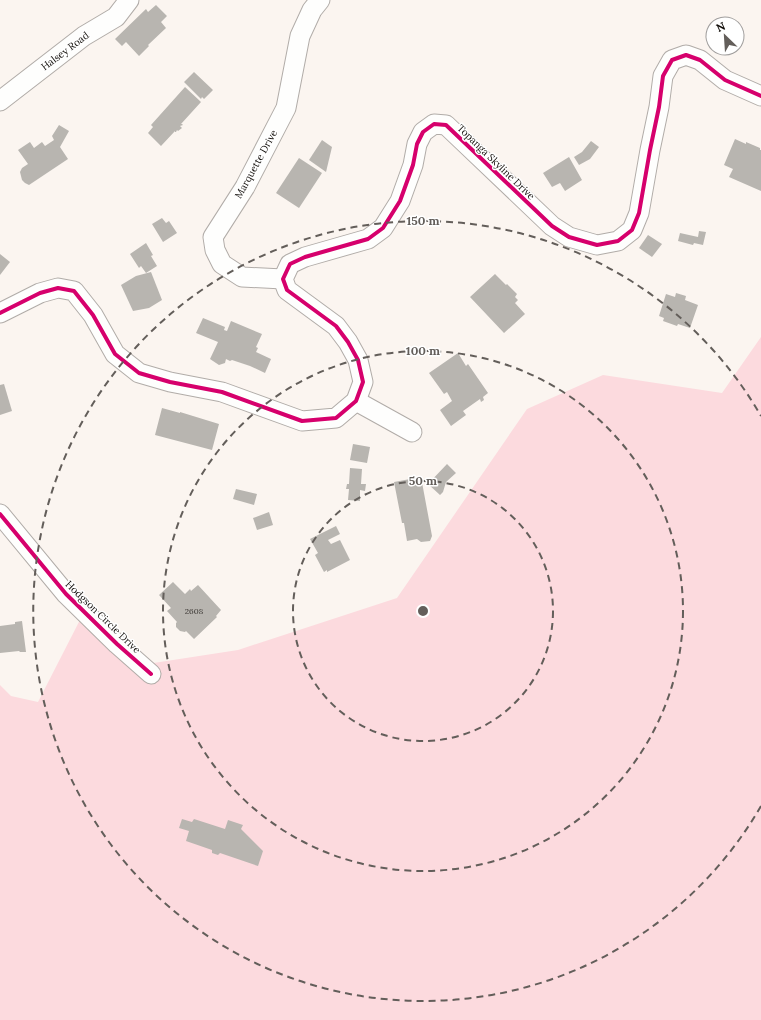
<svg xmlns="http://www.w3.org/2000/svg" width="761" height="1020" font-family="Lora,serif">
  <style>
    .green { fill: #fcdade }
    .building { fill: #b8b5b0 }
    .lines { fill: none; stroke-linecap: round; stroke-linejoin: round }
    .street-casing { stroke: #b1aca8; stroke-width: 21 }
    .street { stroke: #fefefd; stroke-width: 19 }
    .cycleway-casing { stroke: #fff; stroke-width: 6 }
    .cycleway { stroke: #d6006c; stroke-width: 4 }
    .ring { fill: none; stroke: #635e5a; stroke-width: 2; stroke-dasharray: 7 5 }
    .labels { text-anchor: middle; dominant-baseline: central; stroke-width: 3; stroke-linejoin: round; paint-order: stroke }
    .number-label { font-size: 8px; fill: #3b3733 }
    .street-label { font-size: 10px; fill: #110d09; stroke: #fff }
    .centre { fill: #635e5a; stroke: #fff; stroke-width: 2 }
    .ring-label { font-size: 12px; text-anchor: middle; font-weight: bold; fill: #635e5a; stroke: #fff; stroke-width: 3; stroke-linejoin: round; paint-order: stroke }
  </style>
  <rect width="100%" height="100%" fill="#fbf5f0"/>
  <polygon class="green" points="761,337 761,1020 0,1020 0,685 11,696 38,702 82,616 147,664 238,650 397,598 527,409 603,375 722,393"/>
  <g class="building">
    <polygon points="156,5 167,16 161,22 166,28 148,45 149,46 139,56 126,42 122,46 115,39 146,9 148,12"/>
    <polygon points="194,72 213,90 204,99 202,97 201,99 184,82"/>
    <polygon points="185,87 201,102 181,124 182,124 183,125 180,126 182,128 178,131 177,130 176,132 175,132 175,131 161,146 148,133 153,127 151,125"/>
    <polygon points="59,125 69,131 60,147 68,159 29,185 25,183 22,180 20,172 22,168 28,164 18,150 30,142 34,148 42,142 45,146 54,140 52,136"/>
    <polygon points="735,139 746,144 746,142 760,148 760,150 761,150 761,191 729,177 733,169 724,165"/>
    <polygon points="322,140 332,147 326,172 309,160"/>
    <polygon points="591,141 599,147 590,159 579,165 574,157 582,152"/>
    <polygon points="569,157 582,180 565,191 560,183 552,187 543,173"/>
    <polygon points="299,158 322,173 299,208 276,193"/>
    <polygon points="162,218 166,223 169,221 177,233 163,242 152,224"/>
    <polygon points="699,231 706,232 703,245 694,243 693,245 678,241 680,233 698,237"/>
    <polygon points="648,235 662,244 652,257 639,248"/>
    <polygon points="146,243 153,255 151,256 157,266 146,273 141,266 139,268 130,254"/>
    <polygon points="0,254 10,262 0,275"/>
    <polygon points="151,272 162,300 149,308 133,311 121,285 136,276"/>
    <polygon points="495,274 506,285 507,284 517,294 515,297 518,300 515,303 525,314 504,333 470,297"/>
    <polygon points="676,293 686,296 685,300 698,305 690,328 678,324 677,326 663,321 664,318 659,316 666,294 675,297"/>
    <polygon points="203,318 225,327 224,330 227,331 231,321 262,334 256,347 258,348 256,352 271,359 265,373 250,366 232,360 230,361 226,359 225,363 219,365 210,359 218,342 196,333"/>
    <polygon points="458,353 466,366 468,364 488,393 483,397 484,400 481,402 480,399 463,411 466,415 451,426 440,410 452,401 447,392 444,394 429,373"/>
    <polygon points="4,384 12,411 0,415 0,385"/>
    <polygon points="162,408 180,413 180,412 219,424 212,450 155,435"/>
    <polygon points="353,444 370,447 367,463 350,460"/>
    <polygon points="447,464 456,473 446,482 443,492 440,495 428,484"/>
    <polygon points="350,468 362,469 361,484 366,484 365,491 360,490 360,501 348,500 349,489 346,489 347,484 349,484"/>
    <polygon points="421,477 432,536 430,541 421,542 417,539 407,541 404,523 402,523 394,482"/>
    <polygon points="236,489 257,494 254,505 233,499"/>
    <polygon points="269,512 273,525 257,530 253,518"/>
    <polygon points="336,526 340,534 328,540 331,544 340,540 350,560 327,572 327,570 324,572 315,555 318,553 310,539"/>
    <polygon points="173,582 185,594 190,589 191,591 198,585 221,610 216,616 217,617 194,639 186,631 185,632 180,631 176,627 176,623 177,622 167,611 171,608 159,595"/>
    <polygon points="22,621 26,652 20,652 19,651 0,653 0,626 15,624 15,622"/>
    <polygon points="182,819 192,822 194,819 225,829 228,820 243,825 241,829 263,851 258,866 220,853 218,855 212,853 212,850 186,841 189,831 179,828"/>
  </g>
  <g class="lines">
    <defs>
      <g id="street">
        <polyline points="0,101 84,36 116,17 129,0"/>
        <polyline points="283,279 242,277 222,264 215,250 213,237 245,187 286,108 300,36 312,10 320,0"/>
        <polyline points="0,313 40,293 58,288 74,291 93,315 115,354 139,373 170,382 222,392 302,421 336,418 356,401 363,382 358,360 348,342 336,326 287,290 283,279 290,264 305,257 368,239 383,228 400,201 413,165 417,144 423,132 434,124 446,125 552,226 569,237 597,245 618,241 632,230 639,213 650,150 659,107 663,76 672,60 686,55 700,60 725,80 761,96"/>
        <polyline points="356,401 412,432"/>
        <polyline points="0,514 66,594 117,644 151,674"/>
      </g>
    </defs>
    <use href="#street" class="street-casing"/>
    <use href="#street" class="street"/>
    <defs>
      <g id="cycleway">
        <polyline points="0,313 40,293 58,288 74,291 93,315 115,354 139,373 170,382 222,392 302,421 336,418 356,401 363,382 358,360 348,342 336,326 287,290 283,279 290,264 305,257 368,239 383,228 400,201 413,165 417,144 423,132 434,124 446,125 552,226 569,237 597,245 618,241 632,230 639,213 650,150 659,107 663,76 672,60 686,55 700,60 725,80 761,96"/>
        <polyline points="0,514 66,594 117,644 151,674"/>
      </g>
    </defs>
    <use href="#cycleway" class="cycleway-casing"/>
    <use href="#cycleway" class="cycleway"/>
  </g>
  <g class="ring">
    <circle cx="423" cy="611" r="130"/>
    <circle cx="423" cy="611" r="260"/>
    <path d="M761 806A390 390 0 1 1 761 416"/>
  </g>
  <g class="labels">
    <g class="number-label">
      <text x="194" y="611">2608</text>
    </g>
    <g class="street-label">
      <text transform="translate(65 51) rotate(-37)">Halsey Road</text>
      <text transform="translate(496 162) rotate(44)">Topanga Skyline Drive</text>
      <text transform="translate(256 164) rotate(-61)">Marquette Drive</text>
      <text transform="translate(103 617) rotate(44)">Hodgson Circle Drive</text>
    </g>
  </g>
  <circle cx="423" cy="611" r="6" class="centre"/>
  <g class="ring-label">
    <text x="423" y="225">150 m</text>
    <text x="423" y="355">100 m</text>
    <text x="423" y="485">50 m</text>
  </g>
  <g transform="translate(725 36) rotate(335)"><circle r="19" fill="#ffffff" stroke="#a09e9d"/>
  <path d="M0-3L7 15L0 10L-7 15Z" fill="#635e5a"/>
  <text y="-6" font-size="11" font-weight="bold" text-anchor="middle" fill="#110d09">N</text>
  </g>
</svg>
